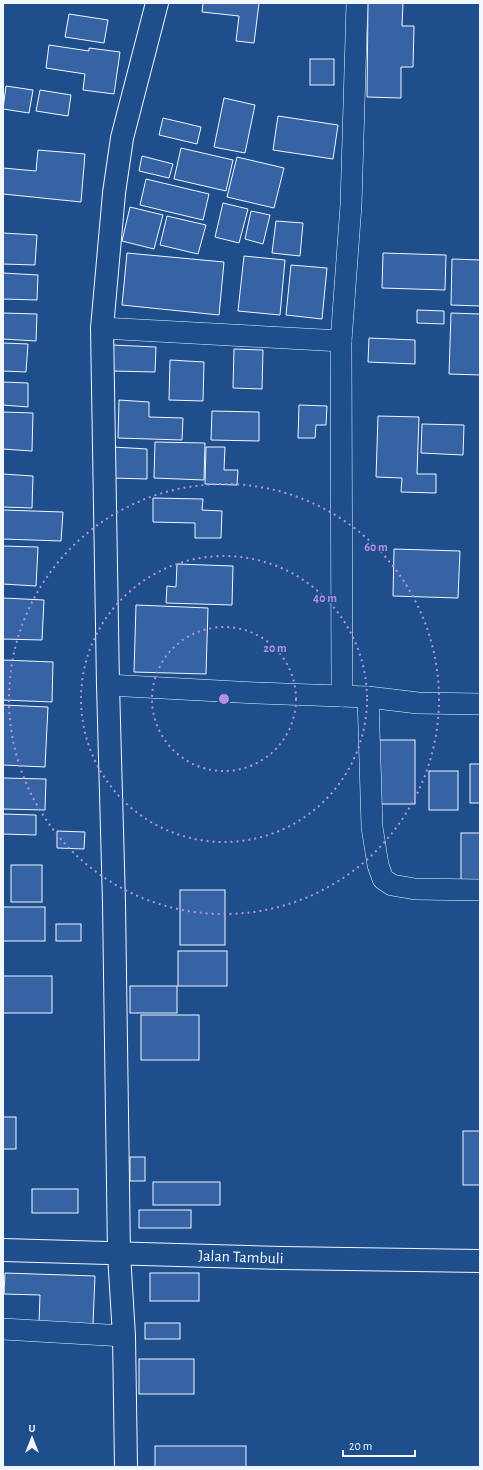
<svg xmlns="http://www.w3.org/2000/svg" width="483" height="1470" font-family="'Alegreya Sans',sans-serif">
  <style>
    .building { fill: #3563a3; stroke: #f2f6ff }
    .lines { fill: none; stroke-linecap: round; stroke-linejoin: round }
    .minor-casing { stroke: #f2f6ff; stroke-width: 22 }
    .tertiary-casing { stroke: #f2f6ff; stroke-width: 24 }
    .secondary-casing { stroke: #f2f6ff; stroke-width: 24 }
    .minor { stroke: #1f4e8c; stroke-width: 21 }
    .tertiary { stroke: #1f4e8c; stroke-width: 22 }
    .secondary { stroke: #1f4e8c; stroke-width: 22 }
    .ring { fill: none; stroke: #b691df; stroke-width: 2; stroke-dasharray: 2 4 }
    .labels { text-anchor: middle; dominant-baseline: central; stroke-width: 3; stroke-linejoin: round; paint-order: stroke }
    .street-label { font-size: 16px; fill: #f2f6ff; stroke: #1f4e8c }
    .centre { fill: #b691df; stroke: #1f4e8c; stroke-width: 2 }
    .ring-label { font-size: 12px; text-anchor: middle; font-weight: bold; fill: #b691df; stroke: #1f4e8c; stroke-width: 3; stroke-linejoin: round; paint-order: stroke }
  </style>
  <rect width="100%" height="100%" fill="#1f4e8c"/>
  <g class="building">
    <polygon points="203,3 259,3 254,43 236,41 239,16 202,12"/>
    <polygon points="368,3 403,3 402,26 414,26 413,67 401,67 401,98 367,97"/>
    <polygon points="69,14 108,20 104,43 65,37"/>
    <polygon points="49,45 89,51 89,48 120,52 114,94 83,90 85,74 46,68"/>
    <rect x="310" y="59" width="24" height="26"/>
    <polygon points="6,86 33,90 29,113 3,109"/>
    <polygon points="40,90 71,95 68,116 36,111"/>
    <polygon points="224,98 255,105 245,153 214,147"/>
    <polygon points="278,116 338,125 333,159 273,150"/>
    <polygon points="163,118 201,127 197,144 159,135"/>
    <polygon points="181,148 233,160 226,191 174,179"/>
    <polygon points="38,150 85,154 81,202 3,194 3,168 36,171"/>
    <polygon points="142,156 173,164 169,178 139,171"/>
    <polygon points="237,157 284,168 274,208 227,197"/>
    <polygon points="146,179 209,194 203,220 140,205"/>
    <polygon points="223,203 248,209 239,243 215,237"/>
    <polygon points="130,207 163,215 154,249 122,241"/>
    <polygon points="251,211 270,215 263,244 245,239"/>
    <polygon points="167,216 206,225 198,254 160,245"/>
    <polygon points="276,221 303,223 300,256 272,253"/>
    <polygon points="3,233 37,235 35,265 3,264"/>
    <polygon points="127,253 224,262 219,315 122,305"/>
    <polygon points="383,253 446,255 445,290 382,288"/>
    <polygon points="244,256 285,260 280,315 238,311"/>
    <polygon points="452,259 480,260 480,306 451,305"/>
    <polygon points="291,265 327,268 322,319 286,315"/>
    <polygon points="3,273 38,275 37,300 3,299"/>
    <polygon points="417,310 444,311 444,324 417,323"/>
    <polygon points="3,313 37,314 36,341 3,339"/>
    <polygon points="451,313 480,314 480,375 449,374"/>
    <polygon points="369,338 415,340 415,364 368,362"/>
    <polygon points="3,343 28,344 26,372 3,371"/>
    <polygon points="112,345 156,347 155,372 112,371"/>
    <polygon points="234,349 263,350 262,389 233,388"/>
    <polygon points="170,360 204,362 203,401 169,400"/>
    <polygon points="3,382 28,383 28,407 3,405"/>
    <polygon points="119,400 149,402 149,417 183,418 182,440 118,438"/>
    <polygon points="299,405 327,406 326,425 316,425 315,438 298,438"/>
    <polygon points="212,411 259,412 259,441 211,440"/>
    <polygon points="3,412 33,413 32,451 3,449"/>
    <polygon points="378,416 419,417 417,474 436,474 436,493 401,492 402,478 376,477"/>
    <polygon points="422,424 464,425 463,455 421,453"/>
    <polygon points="155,442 205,443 204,480 154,478"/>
    <polygon points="113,447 147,449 147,479 112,478"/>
    <polygon points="206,447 225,447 224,470 238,470 237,485 205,484"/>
    <polygon points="3,474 33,476 32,508 3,507"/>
    <polygon points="153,498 203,499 202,510 222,511 221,538 195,538 195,523 153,522"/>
    <polygon points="3,510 63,512 61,541 3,539"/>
    <polygon points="3,546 38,547 36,586 3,584"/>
    <polygon points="394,549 460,551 458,598 393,596"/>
    <polygon points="177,564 233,566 232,605 166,603 167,586 176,587"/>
    <polygon points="3,598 44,600 42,640 3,639"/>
    <polygon points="136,605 208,608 206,674 134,672"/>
    <polygon points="3,660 53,662 52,702 3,700"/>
    <polygon points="3,705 48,707 45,767 3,765"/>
    <rect x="378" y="740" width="37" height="64"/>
    <rect x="470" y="764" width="10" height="39"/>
    <rect x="429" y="771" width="29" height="39"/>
    <polygon points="3,778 46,779 45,810 3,809"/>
    <polygon points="3,814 36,815 36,835 3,834"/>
    <polygon points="57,831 85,832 84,849 57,848"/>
    <rect x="461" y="833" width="19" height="55"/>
    <rect x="11" y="865" width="31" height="37"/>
    <rect x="180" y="890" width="45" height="55"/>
    <rect x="3" y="907" width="42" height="34"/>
    <rect x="56" y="924" width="25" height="17"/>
    <rect x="178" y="951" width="49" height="35"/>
    <rect x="3" y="976" width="49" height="37"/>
    <rect x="130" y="986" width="47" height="27"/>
    <rect x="141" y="1015" width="58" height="45"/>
    <rect x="3" y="1117" width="13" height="32"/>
    <rect x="463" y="1131" width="17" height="54"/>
    <rect x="130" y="1157" width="15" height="24"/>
    <rect x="153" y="1182" width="67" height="23"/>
    <rect x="32" y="1189" width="46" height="24"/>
    <rect x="139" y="1210" width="52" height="18"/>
    <polygon points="5,1273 95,1276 93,1324 39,1323 40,1295 4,1294"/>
    <rect x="150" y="1273" width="49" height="28"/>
    <rect x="145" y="1323" width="35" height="16"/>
    <rect x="139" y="1359" width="55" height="35"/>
    <rect x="155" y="1446" width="91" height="21"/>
  </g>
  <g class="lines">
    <defs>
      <g id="minor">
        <polyline points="102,328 341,341"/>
        <polyline points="108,685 257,693 368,697 418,703 480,704"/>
        <polyline points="342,696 341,341 351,205 357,3"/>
        <polyline points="368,697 372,827 378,865 383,879 392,885 415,889 480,890"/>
        <polyline points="3,1329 124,1336"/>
      </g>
      <polyline id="tertiary" points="3,1250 282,1258 480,1261"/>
      <polyline id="secondary" points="126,1467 124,1336 119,1254 114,903 108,685 102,328 114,193 122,138 157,3"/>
    </defs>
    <use href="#minor" class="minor-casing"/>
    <use href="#tertiary" class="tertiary-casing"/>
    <use href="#secondary" class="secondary-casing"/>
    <use href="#minor" class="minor"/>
    <use href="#tertiary" class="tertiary"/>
    <use href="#secondary" class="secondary"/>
  </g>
  <g class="ring">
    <circle cx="224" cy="699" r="72"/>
    <circle cx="224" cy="699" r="143"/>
    <circle cx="224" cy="699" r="215"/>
  </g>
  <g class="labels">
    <g class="street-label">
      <text transform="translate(241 1257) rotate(2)">Jalan Tambuli</text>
    </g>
  </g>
  <circle cx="224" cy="699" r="6" class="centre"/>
  <g class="ring-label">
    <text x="376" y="551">60 m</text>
    <text x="325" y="602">40 m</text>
    <text x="275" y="652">20 m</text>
  </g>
  <rect width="483" height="1470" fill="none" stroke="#f2f6ff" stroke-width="8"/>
  <g transform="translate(32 1438)" stroke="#1f4e8c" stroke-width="3" paint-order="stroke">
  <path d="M0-3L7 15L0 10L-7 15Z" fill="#f2f6ff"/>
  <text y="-6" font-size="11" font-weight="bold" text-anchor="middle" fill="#f2f6ff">U</text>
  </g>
  <path d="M343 1450v6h72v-6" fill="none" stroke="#f2f6ff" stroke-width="2"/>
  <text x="349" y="1450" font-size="12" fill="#f2f6ff" stroke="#1f4e8c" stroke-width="3" paint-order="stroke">20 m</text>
</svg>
